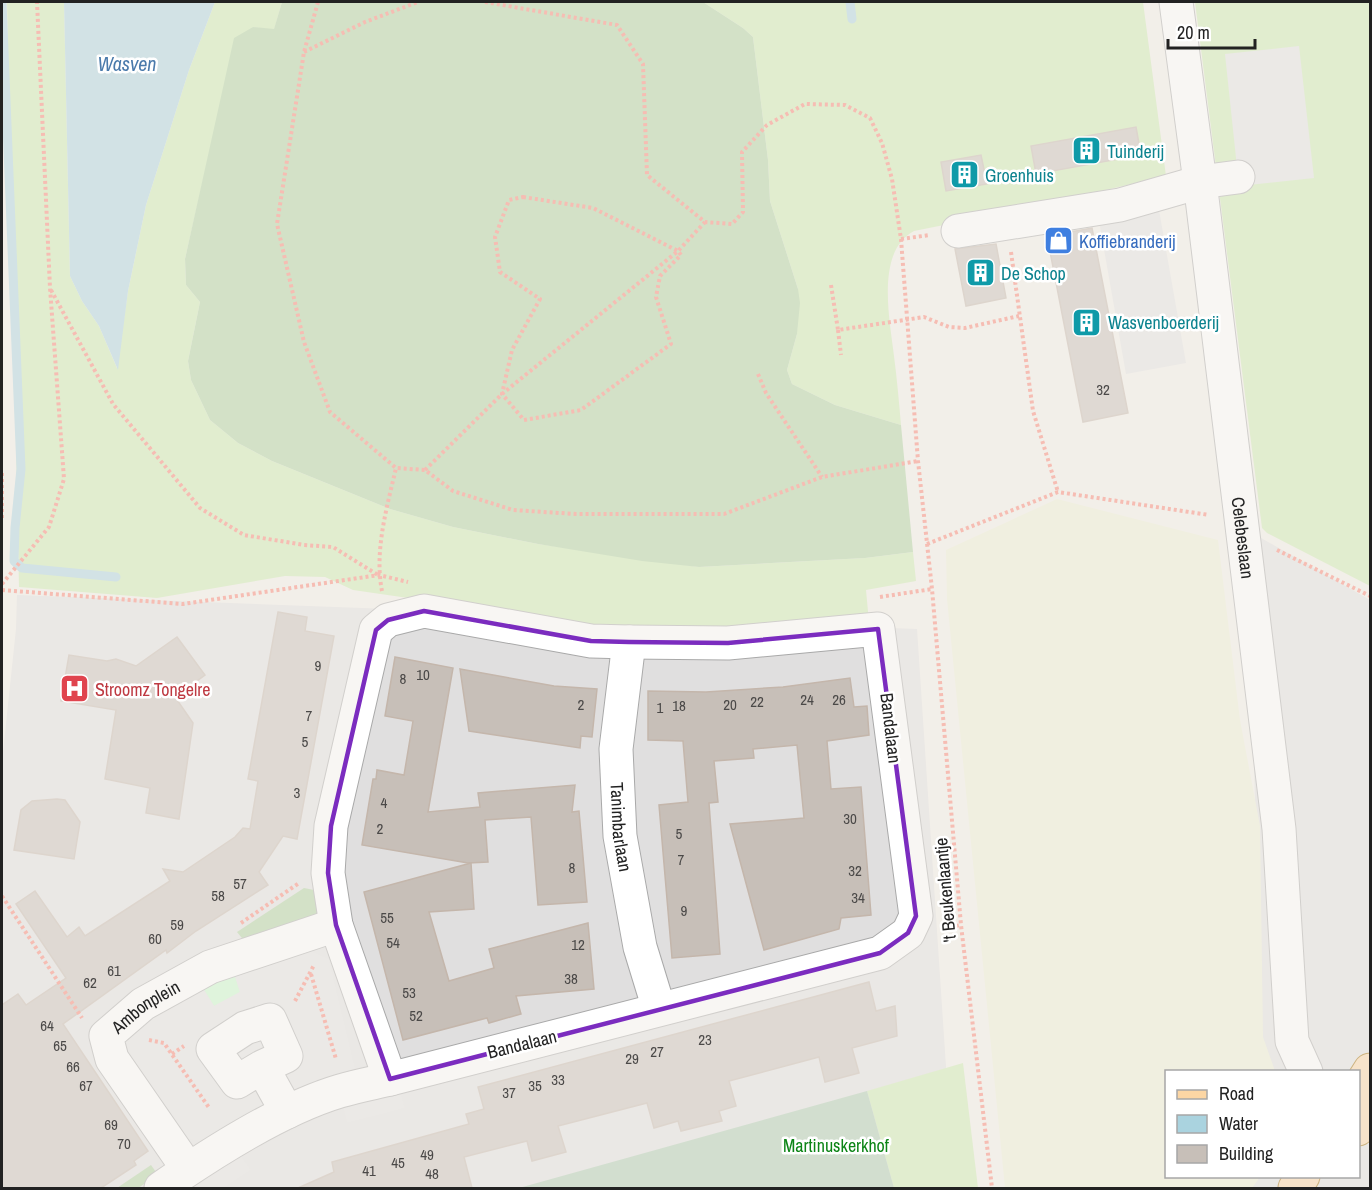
<svg xmlns="http://www.w3.org/2000/svg" width="1372" height="1190" font-family="'Archivo Narrow',sans-serif">
  <style>
    .residential { fill: #e0dfdf }
    .farmland { fill: #eef0d5 }
    .grass { fill: #cdebb0 }
    .forest { fill: #add19e }
    .cemetery { fill: #aacbaf }
    .park { fill: #c8facc }
    .parking { fill: #e2e2e2 }
    .water { fill: #aad3df }
    .lines { fill: none; stroke-linecap: round; stroke-linejoin: round }
    .stream { stroke: #aad3df; stroke-width: 9 }
    .building { fill: #c7bfb8; stroke: #c4b6ab; stroke-width: 1.5 }
    .minor-casing { stroke: #a9a9a9; stroke-width: 35 }
    .major-casing { stroke: #a06b00; stroke-width: 35 }
    .path { stroke: #fa8072; stroke-width: 4; stroke-dasharray: 3 3; stroke-linecap: butt }
    .minor { stroke: #fff; stroke-width: 33 }
    .major { stroke: #fcd6a4; stroke-width: 33 }
    .marked { fill: none; stroke: #7b2cbf; stroke-width: 4.5; stroke-linejoin: round }
    .labels { text-anchor: middle; dominant-baseline: central; stroke-width: 5; stroke-linejoin: round; paint-order: stroke }
    .number-label { font-size: 15px; fill: #4b4948 }
    .culture-label { font-size: 18px; fill: #0d838f; stroke: #fff; text-anchor: start }
    .shop-label { font-size: 18px; fill: #366cbe; stroke: #fff; text-anchor: start }
    .street-label { font-size: 18px; fill: #222; stroke: #fff }
    .health-label { font-size: 18px; fill: #be3a42; stroke: #fff; text-anchor: start }
    .park-label { font-size: 18px; fill: #0c8416; stroke: #fff }
    .water-label { font-size: 20px; font-style: italic; fill: #4a7aab; stroke: #fff }
  </style>
  <rect width="100%" height="100%" fill="#f2efe9"/>
  <g class="residential">
    <polygon points="1247,530 1370,600 1370,1188 1206,1188 1214,1177 1358,1176 1358,1072 1263,1071"/>
    <polygon points="17,595 917,629 954,1188 2,1188 2,762 16,629"/>
  </g>
  <polygon class="farmland" points="1057,499 1218,540 1240,720 1260,826 1263,1037 1275,1071 1166,1072 1166,1176 1260,1177 1252,1188 1005,1188 947,599 946,550"/>
  <g class="grass">
    <polygon points="7,2 64,2 70,276 82,301 99,326 117,368 128,291 146,205 189,70 215,2 282,2 274,30 253,27 220,106 185,259 186,285 200,302 188,361 191,380 210,420 238,443 272,461 390,509 453,527 538,544 699,567 865,558 913,552 916,581 866,590 869,622 741,633 614,628 353,590 325,577 285,576 157,598 19,587"/>
    <path d="M 703,2 L 1143,2 L 1166,176 L 1019,210 L 914,231 C 875,251 890,321 894,356 C 897,379 899,402 901,425 L 835,405 L 792,384 L 787,370 L 797,334 L 798,289 L 770,201 L 768,160 L 753,37 L 743,28 Z"/>
    <polygon points="1195,2 1370,2 1370,586 1267,533 1262,528"/>
    <polygon points="963,1063 978,1188 894,1188 867,1091"/>
  </g>
  <g class="forest">
    <polygon points="282,2 703,2 743,28 753,37 768,160 770,201 798,289 800,303 797,334 787,370 792,384 835,405 901,425 913,552 865,558 699,567 642,561 538,544 453,527 390,509 272,461 238,443 210,420 191,380 188,361 200,302 186,285 185,259 234,38 253,27 274,29"/>
    <polygon points="304,888 314,890 321,907 317,918 246,943 237,932"/>
    <polygon points="151,1165 158,1175 138,1188 117,1188"/>
  </g>
  <polygon class="cemetery" points="867,1091 894,1188 519,1188"/>
  <polygon class="park" points="233,970 240,992 214,1006 201,985"/>
  <g class="parking">
    <polygon points="1299,46 1314,178 1239,186 1225,54"/>
    <polygon points="1159,210 1186,363 1126,374 1099,221"/>
    <polygon points="311,951 329,959 355,1068 343,1080 200,1141 187,1139 130,1060 129,1037 150,1014 201,985 214,1006 240,992 233,970"/>
    <polygon points="399,1085 405,1108 347,1123 341,1099"/>
    <polygon points="236,1148 251,1170 224,1188 176,1188"/>
  </g>
  <polygon class="water" points="64,2 215,2 189,70 146,205 128,291 118,370 99,326 82,301 70,276"/>
  <g class="lines">
    <g class="stream">
      <polyline points="2,2 21,469 15,528 14,561 22,568 116,577"/>
      <polyline points="850,2 852,19"/>
    </g>
  </g>
  <g class="building">
    <polygon points="1136,127 1141,155 1036,174 1031,146"/>
    <polygon points="981,155 987,184 946,191 941,162"/>
    <polygon points="1092,228 1128,413 1083,422 1047,236"/>
    <polygon points="996,244 1006,298 966,306 955,249"/>
    <polygon points="278,612 307,617 305,631 334,636 297,839 283,836 259,872 268,885 196,931 167,953 166,950 63,1024 148,1151 134,1161 136,1165 101,1188 2,1188 2,1005 18,994 26,1005 66,978 16,904 35,891 67,937 79,927 85,936 170,881 163,869 183,872 235,837 243,828 250,829 258,781 248,779"/>
    <polygon points="177,637 205,675 175,697 193,723 179,819 146,813 150,788 105,779 116,710 61,701 69,655 107,661 116,659 136,666"/>
    <polygon points="395,657 453,668 428,812 480,807 478,793 575,785 572,812 579,811 587,902 538,905 531,817 485,820 488,862 468,863 362,845 373,779 376,779 377,770 404,775 413,721 385,716"/>
    <polygon points="460,669 554,686 597,689 592,737 581,736 580,748 469,731"/>
    <polygon points="850,678 854,707 867,706 869,735 827,741 831,789 861,787 871,915 841,918 839,929 764,950 730,824 804,818 797,745 753,749 754,758 714,761 718,802 709,803 720,954 672,958 659,805 688,802 683,741 648,740 648,691 706,692 783,687"/>
    <polygon points="57,799 65,800 80,822 74,859 14,850 21,810 32,801"/>
    <polygon points="471,863 474,909 429,912 449,981 494,968 489,949 588,923 594,989 516,996 521,1014 489,1023 487,1018 403,1040 364,892"/>
    <polygon points="869,982 876,1011 895,1006 897,1036 852,1048 859,1073 825,1082 819,1057 729,1081 736,1106 719,1111 722,1121 681,1131 678,1121 654,1128 647,1103 558,1126 566,1152 532,1161 527,1141 464,1157 472,1188 298,1188 334,1172 332,1162 469,1124 466,1114 484,1109 478,1087"/>
  </g>
  <g class="lines">
    <defs>
      <g id="minor">
        <path id="s1" d="M 1176,2 L 1200,182 L 1279,829 L 1292,1041 L 1306,1072"/>
        <polyline points="958,231 1120,205 1200,182 1238,177"/>
        <polygon points="424,611 591,641 629,642 728,643 878,629 916,916 908,933 880,953 390,1079 336,925 328,873 331,826 376,630 388,620"/>
        <path id="s2" d="M 629,642 L 616,749 L 620,836 L 640,947 L 659,1009"/>
        <polyline points="262,1067 286,1056 270,1020 245,1028 213,1049 237,1082 262,1067 287,1112"/>
        <path id="s3" d="M 188,1169 L 112,1059 L 106,1036 L 143,1004 L 210,967 L 336,925"/>
        <path d="M 161,1188 C 212,1153 280,1109 340,1091 C 356,1086 373,1083 390,1079"/>
      </g>
      <g id="major">
        <polyline points="1358,1089 1370,1070"/>
        <path d="M 1358,1097 C 1366,1108 1367,1118 1358,1129"/>
        <polyline points="1295,1188 1303,1176"/>
      </g>
    </defs>
    <use href="#minor" class="minor-casing"/>
    <use href="#major" class="major-casing"/>
    <g class="path">
      <polyline points="318,2 304,52 277,224 304,342 330,412 396,468 425,470 453,491 513,510 576,514 724,514 822,477 918,461"/>
      <polyline points="485,2 617,25 643,64 647,175 705,222 732,224 743,212 742,152 767,125 805,104 845,105 870,118 882,143 892,179 901,239 918,461 932,589 961,925 992,1188"/>
      <polyline points="304,52 365,22 418,2"/>
      <polygon points="523,197 593,208 678,251 681,255 660,276 656,297 671,344 581,410 524,420 502,394 512,350 540,299 500,272 495,237 509,200"/>
      <polyline points="901,239 930,235"/>
      <polyline points="1011,252 1033,411 1058,492"/>
      <polyline points="831,285 838,330 924,317 949,327 965,328 1019,316"/>
      <polyline points="51,290 113,404 200,508 244,535 304,545 333,547 378,575"/>
      <polyline points="838,330 841,355"/>
      <polyline points="758,374 766,393 822,477"/>
      <polyline points="425,470 502,394 678,251 705,222"/>
      <polyline points="2,473 2,520"/>
      <polyline points="927,544 1058,492 1209,515"/>
      <polyline points="1277,550 1370,596"/>
      <polyline points="2,584 49,527 64,479 50,288 37,2"/>
      <polyline points="2,590 183,604 379,575 408,582"/>
      <path d="M 382,591 C 374,551 387,507 396,468"/>
      <polyline points="880,597 932,589"/>
      <polyline points="2,896 82,1018"/>
      <polyline points="241,923 299,883"/>
      <polyline points="944,928 961,925"/>
      <polyline points="311,974 336,1059"/>
      <polyline points="295,1001 314,965"/>
      <polyline points="149,1040 164,1043 210,1109"/>
      <polyline points="172,1054 184,1046"/>
    </g>
    <use href="#minor" class="minor"/>
    <use href="#major" class="major"/>
  </g>
  <path d="M0 0H1372V1190H0ZM 424,611 L 591,641 L 629,642 L 728,643 L 878,629 L 916,916 L 908,933 L 880,953 L 390,1079 L 336,925 L 328,873 L 331,826 L 376,630 L 388,620 Z" fill="#f2efe9" fill-opacity=".55" fill-rule="evenodd"/>
  <path class="marked" d="M 424,611 L 591,641 L 629,642 L 728,643 L 878,629 L 916,916 L 908,933 L 880,953 L 390,1079 L 336,925 L 328,873 L 331,826 L 376,630 L 388,620 Z"/>
  <defs>
    <symbol id="building-square" viewBox="-11 -11 22 22"><rect x="-9" y="-9" width="18" height="18" rx="4" fill="#0f9aa8" stroke="#fff"/><path d="M-4-6H4V6H1V3H-1V6H-4ZM-2.5-4.3h1.7v1.8h-1.7ZM.8-4.3h1.7v1.8H.8ZM-2.5-1h1.7V.8h-1.7ZM.8-1h1.7V.8H.8Z" fill="#fff"/></symbol>
    <symbol id="shop-square" viewBox="-11 -11 22 22"><rect x="-9" y="-9" width="18" height="18" rx="4" fill="#3f7fe0" stroke="#fff"/><path d="M-5-2.5h2.3a2.7 3.5 0 0 1 5.4 0H5L5.5 6h-11ZM-1.5-2.5h3a1.5 2.3 0 0 0-3 0Z" fill="#fff"/></symbol>
    <symbol id="hospital-square" viewBox="-11 -11 22 22"><rect x="-9" y="-9" width="18" height="18" rx="4" fill="#e0444e" stroke="#fff"/><path d="M-5-5h3v3.5h4V-5h3V5h-3V1.5h-4V5h-3Z" fill="#fff"/></symbol>
  </defs>
  <g fill-rule="evenodd">
    <use href="#building-square" x="1070" y="134" width="33" height="33"/>
    <use href="#building-square" x="948" y="158" width="33" height="33"/>
    <use href="#shop-square" x="1042" y="224" width="33" height="33"/>
    <use href="#building-square" x="964" y="256" width="33" height="33"/>
    <use href="#building-square" x="1070" y="306" width="33" height="33"/>
    <use href="#hospital-square" x="58" y="672" width="33" height="33"/>
  </g>
  <g class="labels">
    <g class="number-label">
      <text x="1103" y="389">32</text>
      <text x="318" y="665">9</text>
      <text x="423" y="674">10</text>
      <text x="403" y="678">8</text>
      <text x="807" y="699">24</text>
      <text x="839" y="699">26</text>
      <text x="757" y="701">22</text>
      <text x="581" y="704">2</text>
      <text x="730" y="704">20</text>
      <text x="679" y="705">18</text>
      <text x="660" y="707">1</text>
      <text x="309" y="715">7</text>
      <text x="305" y="741">5</text>
      <text x="297" y="792">3</text>
      <text x="384" y="802">4</text>
      <text x="850" y="818">30</text>
      <text x="380" y="828">2</text>
      <text x="679" y="833">5</text>
      <text x="681" y="859">7</text>
      <text x="572" y="867">8</text>
      <text x="855" y="870">32</text>
      <text x="240" y="883">57</text>
      <text x="218" y="895">58</text>
      <text x="858" y="897">34</text>
      <text x="684" y="910">9</text>
      <text x="387" y="917">55</text>
      <text x="177" y="924">59</text>
      <text x="155" y="938">60</text>
      <text x="393" y="942">54</text>
      <text x="578" y="944">12</text>
      <text x="114" y="970">61</text>
      <text x="571" y="978">38</text>
      <text x="90" y="982">62</text>
      <text x="409" y="992">53</text>
      <text x="416" y="1015">52</text>
      <text x="47" y="1025">64</text>
      <text x="705" y="1039">23</text>
      <text x="60" y="1045">65</text>
      <text x="657" y="1051">27</text>
      <text x="632" y="1058">29</text>
      <text x="73" y="1066">66</text>
      <text x="558" y="1079">33</text>
      <text x="86" y="1085">67</text>
      <text x="535" y="1085">35</text>
      <text x="509" y="1092">37</text>
      <text x="111" y="1124">69</text>
      <text x="124" y="1143">70</text>
      <text x="427" y="1154">49</text>
      <text x="398" y="1162">45</text>
      <text x="369" y="1170">41</text>
      <text x="432" y="1173">48</text>
    </g>
    <g class="culture-label">
      <text x="1107" y="151">Tuinderij</text>
      <text x="985" y="175">Groenhuis</text>
      <text x="1001" y="273">De Schop</text>
      <text x="1108" y="322">Wasvenboerderij</text>
    </g>
    <g class="shop-label">
      <text x="1079" y="241">Koffiebranderij</text>
    </g>
    <g class="street-label">
      <text stroke="none"><textPath href="#s1" startOffset="540">Celebeslaan</textPath></text>
      <text transform="translate(891 728) rotate(83)">Bandalaan</text>
      <text stroke="none"><textPath href="#s2" startOffset="186">Tanimbarlaan</textPath></text>
      <text transform="translate(945 890) rotate(-95)">'t Beukenlaantje</text>
      <text stroke="none"><textPath href="#s3" startOffset="207">Ambonplein</textPath></text>
      <text transform="translate(522 1044) rotate(-14)">Bandalaan</text>
    </g>
    <g class="health-label">
      <text x="95" y="689">Stroomz Tongelre</text>
    </g>
    <g class="park-label">
      <text x="836" y="1145">Martinuskerkhof</text>
    </g>
    <g class="water-label">
      <text x="127" y="63">Wasven</text>
    </g>
  </g>
  <rect width="1372" height="1190" fill="none" stroke="#222222" stroke-width="6"/>
  <rect x="1165" y="1070" width="195" height="108" fill="#ffffff" stroke="#a7a7a7" stroke-width="1.5"/>
  <rect x="1177" y="1090" width="30" height="9" fill="#fcd6a4" stroke="#a7a7a7" stroke-width="1.5"/>
  <text x="1219" y="1100" font-size="18" fill="#222222">Road</text>
  <rect x="1177" y="1115" width="30" height="18" fill="#aad3df" stroke="#a7a7a7" stroke-width="1.5"/>
  <text x="1219" y="1130" font-size="18" fill="#222222">Water</text>
  <rect x="1177" y="1145" width="30" height="18" fill="#c7bfb8" stroke="#a7a7a7" stroke-width="1.5"/>
  <text x="1219" y="1160" font-size="18" fill="#222222">Building</text>
  <path d="M1168 39v9h87v-9" fill="none" stroke="#222222" stroke-width="3"/>
  <text x="1177" y="39" font-size="18" fill="#222222" stroke="#ffffff" stroke-width="4.5" paint-order="stroke">20 m</text>
</svg>
